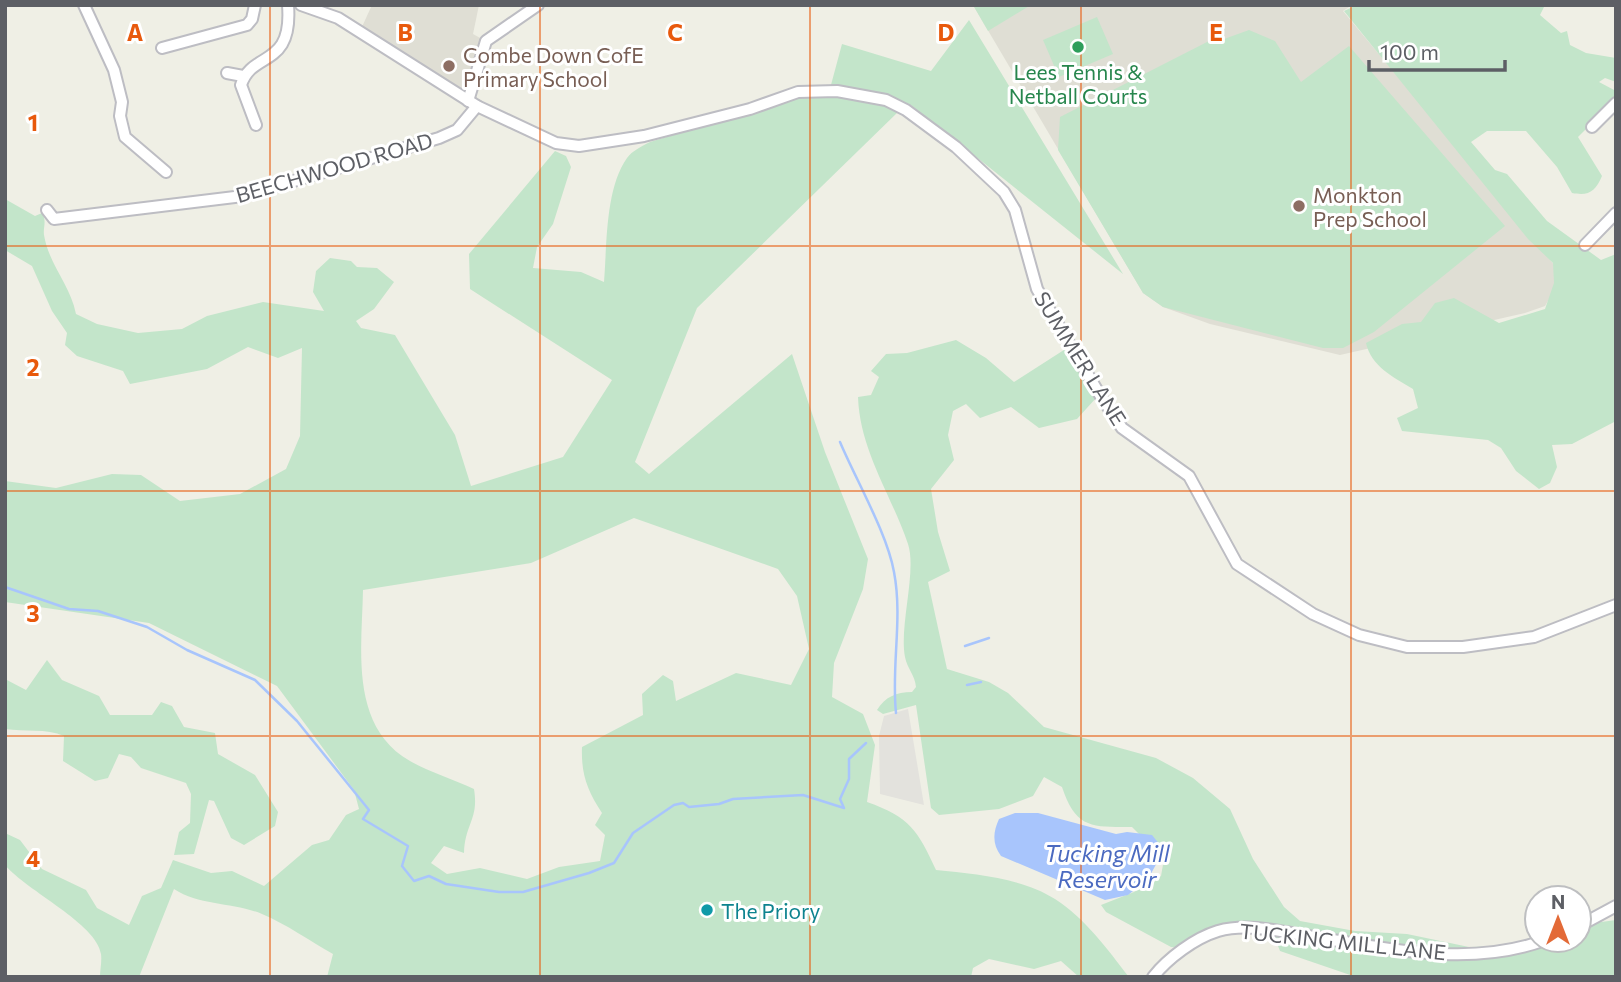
<svg xmlns="http://www.w3.org/2000/svg" width="1621" height="982" font-family="Commissioner,sans-serif">
  <style>
    .industrial { fill: #e3e2dd }
    .education { fill: #dfded4 }
    .green { fill: #c3e5ca; fill-rule: evenodd }
    .water { fill: #a8c5fc }
    .lines { fill: none; stroke-linecap: round; stroke-linejoin: round }
    .stream { stroke: #a8c5fc; stroke-width: 2.5 }
    .minor-casing { stroke: #bdbdc3; stroke-width: 14 }
    .minor { stroke: #fff; stroke-width: 10 }
    .grid { fill: none; stroke: #e8590c; stroke-width: 2; stroke-opacity: 0.55 }
    .leisure-dot { fill: #2e9e5b; stroke: #fff; stroke-width: 2.5 }
    .education-dot { fill: #8d6e63; stroke: #fff; stroke-width: 2.5 }
    .culture-dot { fill: #0f9aa8; stroke: #fff; stroke-width: 2.5 }
    .labels { text-anchor: middle; dominant-baseline: central; stroke-width: 6; stroke-linejoin: round; paint-order: stroke }
    .education-label { font-size: 21px; fill: #785e54; stroke: #fff; text-anchor: start }
    .leisure-label { font-size: 21px; fill: #27864d; stroke: #fff }
    .street-label { font-size: 21px; fill: #5d5f65; stroke: #fff }
    .culture-label { font-size: 21px; fill: #0d838f; stroke: #fff; text-anchor: start }
    .water-label { font-size: 23px; font-style: italic; fill: #4b6ac0; stroke: #fff }
    .grid-label { font-size: 23px; text-anchor: middle; font-weight: bold; fill: #e8590c; stroke: #fff; stroke-width: 6; stroke-linejoin: round; paint-order: stroke }
  </style>
  <rect width="100%" height="100%" fill="#efefe5"/>
  <polygon class="industrial" points="908,709 924,805 880,794 879,736 884,716"/>
  <g class="education">
    <polygon points="372,5 479,5 473,34 482,39 466,92 361,29"/>
    <polygon points="973,5 1352,5 1343,11 1556,267 1558,284 1545,306 1525,313 1340,355 1210,324 1163,307 1143,293"/>
  </g>
  <g class="green">
    <polygon points="973,5 1031,5 988,31"/>
    <path d="M 1357,5 L 1545,5 L 1540,15 L 1561,33 L 1567,31 L 1570,45 L 1586,53 L 1616,58 L 1616,82 L 1605,78 L 1599,82 L 1616,91 L 1614,101 L 1578,137 L 1602,176 C 1595,192 1589,196 1572,193 L 1557,167 L 1526,131 L 1487,131 L 1471,142 L 1495,170 L 1507,174 L 1547,221 L 1601,260 L 1616,254 L 1616,421 L 1572,444 L 1552,445 L 1557,467 L 1550,483 L 1539,489 L 1516,471 L 1501,448 L 1488,440 L 1402,431 L 1397,418 L 1418,408 L 1413,389 C 1393,377 1371,366 1366,343 L 1402,324 L 1421,322 L 1435,303 L 1454,298 L 1499,323 L 1545,309 L 1554,283 L 1553,263 L 1528,239 L 1344,11 Z"/>
    <polygon points="1097,17 1113,54 1059,77 1043,40"/>
    <path d="M 969,20 L 1123,274 L 911,105 L 898,112 L 697,308 L 635,462 L 649,474 L 792,354 L 825,452 L 868,559 L 863,589 L 834,663 L 832,697 L 863,714 L 875,745 L 867,802 C 910,817 918,831 936,870 C 975,874 1022,878 1055,899 C 1085,918 1108,950 1129,977 L 1079,977 L 1061,961 L 1034,969 L 989,959 L 973,968 L 971,977 L 327,977 L 333,954 C 310,941 286,924 262,914 C 233,902 200,906 174,889 L 139,977 L 100,977 C 100,970 102,961 101,954 C 97,924 27,891 5,865 L 5,833 L 20,840 L 42,869 L 86,890 L 97,908 L 129,925 L 142,896 L 161,888 L 173,860 L 211,873 L 232,871 L 264,886 L 312,845 L 329,840 L 346,815 L 359,809 L 354,790 L 277,686 L 149,623 L 5,602 L 5,481 L 56,488 L 112,474 L 141,475 L 180,501 L 240,494 L 286,469 L 300,436 L 302,348 L 278,358 L 248,347 L 207,369 L 130,384 L 123,371 L 77,356 L 65,345 L 67,333 L 52,311 L 32,266 L 5,250 L 5,199 L 35,216 L 42,213 C 47,221 43,227 44,235 C 49,265 70,284 76,314 L 97,324 L 138,333 L 182,329 L 207,316 L 263,302 L 324,311 L 313,292 L 316,271 L 330,258 L 351,261 L 357,267 L 377,268 L 394,282 L 374,309 L 356,321 L 361,328 L 395,335 L 455,435 L 471,486 L 563,457 L 612,380 L 470,289 L 469,254 L 555,151 L 566,156 L 571,167 L 553,224 L 537,247 L 533,268 L 581,272 L 604,282 C 607,246 605,189 627,158 C 632,151 642,146 650,142 L 800,97 L 828,96 L 842,44 L 931,71 ZM 634,518 L 778,569 L 797,596 L 809,649 L 791,685 L 736,673 L 676,701 L 673,681 L 663,675 L 642,694 L 643,715 L 582,747 C 581,774 587,790 602,813 L 595,825 L 605,835 L 600,861 L 559,867 L 527,879 L 480,868 L 447,874 L 431,863 L 444,846 L 464,853 C 465,823 479,820 474,789 C 453,779 429,772 410,761 C 349,726 362,648 363,590 L 531,563 Z"/>
    <polygon points="1249,30 1275,41 1301,82 1349,46 1505,226 1374,332 1343,348 1323,348 1163,307 1143,293 1058,150 1060,117 1209,41 1213,43"/>
    <path d="M 956,340 L 986,358 L 1014,382 L 1067,348 L 1096,398 L 1077,419 L 1039,428 L 1011,407 L 980,418 L 966,404 L 953,411 L 948,435 L 954,460 L 931,489 L 938,532 L 950,571 L 928,582 L 947,669 L 989,682 L 1008,693 L 1044,727 L 1156,758 L 1193,778 L 1230,809 L 1253,859 L 1284,907 L 1300,921 L 1355,931 L 1407,934 L 1469,947 L 1508,946 L 1537,935 L 1537,940 L 1579,940 L 1579,925 L 1616,920 L 1616,977 L 1356,977 L 1280,951 L 1271,928 L 1251,926 L 1181,948 L 1171,947 L 1106,912 L 1101,905 L 1134,892 L 1161,876 L 1164,859 L 1132,827 C 1092,827 1076,829 1062,787 L 1044,777 L 1033,796 L 999,809 L 939,815 L 931,808 L 916,705 L 883,714 L 877,710 C 885,697 896,692 912,692 L 916,687 C 915,675 907,668 905,657 C 899,626 917,571 908,544 C 891,494 860,451 858,397 L 871,395 L 879,377 L 871,371 L 886,354 L 907,353 Z"/>
    <path d="M 47,660 L 62,680 L 99,696 L 110,715 L 152,715 L 161,702 L 172,706 L 184,727 L 215,733 L 218,754 L 255,775 L 278,812 L 275,826 L 244,845 L 231,838 L 214,801 L 209,800 L 194,854 L 174,855 L 179,832 L 190,823 L 191,794 L 186,783 L 141,768 L 131,757 L 119,754 L 108,778 L 95,781 L 63,761 L 64,736 C 46,728 25,732 5,729 L 5,679 L 26,690 Z"/>
  </g>
  <path class="water" d="M 1015,813 L 1038,813 L 1116,834 L 1127,832 L 1152,835 L 1164,850 L 1148,879 L 1128,895 L 1105,900 L 1001,856 C 992,844 993,832 999,819 Z"/>
  <g class="lines">
    <g class="stream">
      <path d="M 840,442 C 856,480 887,533 894,572 C 903,619 891,666 896,713"/>
      <polyline points="5,587 69,609 98,611 147,627 187,650 255,680 297,721 369,810 363,819 408,846 402,866 414,881 429,876 446,884 499,892 523,892 589,873 614,863 633,833 674,805 683,803 689,807 719,804 733,799 803,795 844,808 840,799 849,779 849,759 866,743"/>
      <polyline points="965,646 989,638"/>
      <polyline points="967,685 981,682"/>
    </g>
    <defs>
      <g id="minor">
        <polyline points="84,5 114,70 122,102 120,116 125,137 166,172"/>
        <polyline points="301,5 338,18 477,106 556,143 579,146 644,136 750,109 798,92 837,91 886,100 906,110 956,147 1004,192 1015,210 1037,289 1100,395 1122,428 1189,476 1237,564 1313,614 1359,635 1407,647 1463,647 1534,637 1616,605"/>
        <polyline points="162,48 247,25 252,19 255,5"/>
        <polyline points="227,73 243,76"/>
        <polyline points="468,101 486,41 538,5"/>
        <path d="M 256,125 L 241,85 C 252,50 293,69 288,5"/>
        <polyline points="1592,127 1616,103"/>
        <polyline points="47,210 54,219 243,196 439,138 457,130 477,106"/>
        <polyline points="1585,245 1616,213"/>
        <polyline points="1579,926 1616,906"/>
        <path d="M 1153,977 C 1168,958 1195,938 1218,931 C 1247,923 1279,931 1308,936 C 1386,948 1470,968 1545,940"/>
      </g>
    </defs>
    <use href="#minor" class="minor-casing"/>
    <use href="#minor" class="minor"/>
  </g>
  <path class="grid" d="M 270,5 L 270,977M 540,5 L 540,977M 810,5 L 810,977M 1081,5 L 1081,977M 1351,5 L 1351,977M 5,246 L 1616,246M 5,491 L 1616,491M 5,736 L 1616,736"/>
  <circle class="leisure-dot" cx="1078" cy="47" r="7"/>
  <g class="education-dot">
    <circle cx="449" cy="66" r="7"/>
    <circle cx="1299" cy="206" r="7"/>
  </g>
  <circle class="culture-dot" cx="707" cy="910" r="7"/>
  <g class="labels">
    <g class="education-label">
      <text x="463" y="54">Combe Down CofE<tspan x="463" dy="24">Primary School</tspan></text>
      <text x="1313" y="194">Monkton<tspan x="1313" dy="24">Prep School</tspan></text>
    </g>
    <g class="leisure-label">
      <text x="1078" y="71">Lees Tennis &amp;<tspan x="1078" dy="24">Netball Courts</tspan></text>
    </g>
    <g class="street-label">
      <text transform="translate(334 167) rotate(-16)">BEECHWOOD ROAD</text>
      <text transform="translate(1081 358) rotate(58)">SUMMER LANE</text>
      <text transform="translate(1343 941) rotate(6)">TUCKING MILL LANE</text>
    </g>
    <g class="culture-label">
      <text x="721" y="910">The Priory</text>
    </g>
    <g class="water-label">
      <text x="1107" y="853">Tucking Mill<tspan x="1107" dy="26">Reservoir</tspan></text>
    </g>
  </g>
  <g class="grid-label">
    <text x="135" y="41">A</text>
    <text x="405" y="41">B</text>
    <text x="675" y="41">C</text>
    <text x="946" y="41">D</text>
    <text x="1216" y="41">E</text>
    <text x="33" y="131">1</text>
    <text x="33" y="376">2</text>
    <text x="33" y="622">3</text>
    <text x="33" y="867">4</text>
  </g>
  <rect width="1621" height="982" fill="none" stroke="#5d5f65" stroke-width="14"/>
  <g transform="translate(1558 919)"><circle r="33" fill="#ffffff" stroke="#bebfc1" stroke-width="2"/>
  <path d="M0-5L12 26L0 18L-12 26Z" fill="#e36a37"/>
  <text y="-10" font-size="19" font-weight="bold" text-anchor="middle" fill="#5d5f65">N</text>
  </g>
  <path d="M1369 60v10h136v-10" fill="none" stroke="#5d5f65" stroke-width="3.5"/>
  <text x="1380" y="60" font-size="21" fill="#5d5f65" stroke="#ffffff" stroke-width="5" paint-order="stroke">100 m</text>
</svg>
